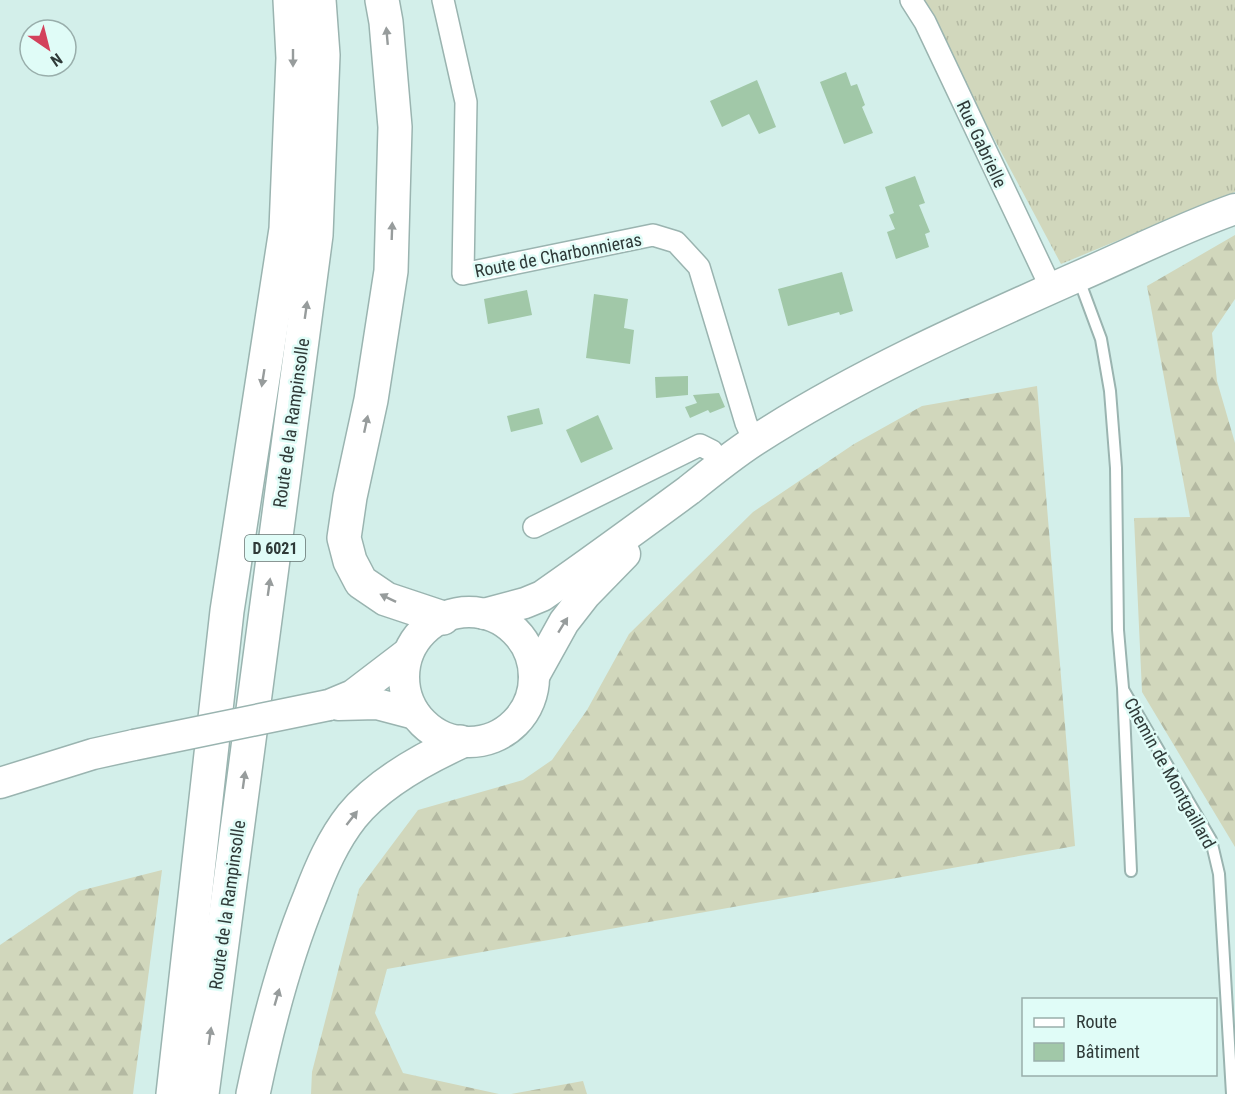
<svg xmlns="http://www.w3.org/2000/svg" width="1235" height="1094" font-family="'Roboto Condensed',sans-serif">
  <style>
    .grass { fill: url(#grass-tufts) }
    .forest { fill: url(#forest-firs) }
    .building { fill: #a1c8a8 }
    .lines { fill: none; stroke-linecap: round; stroke-linejoin: round }
    .lane-casing { stroke: #9ab4b0; stroke-width: 14 }
    .street-casing { stroke: #9ab4b0; stroke-width: 24 }
    .secondary-casing { stroke: #9ab4b0; stroke-width: 33 }
    .primary-casing { stroke: #9ab4b0; stroke-width: 36 }
    .lane { stroke: #fff; stroke-width: 10 }
    .street { stroke: #fff; stroke-width: 21 }
    .secondary { stroke: #fff; stroke-width: 30 }
    .primary { stroke: #fff; stroke-width: 33 }
    .secondary-bridge-casing { stroke: #9ab4b0; stroke-width: 33; stroke-linecap: butt }
    .secondary-bridge { stroke: #fff; stroke-width: 30 }
    .oneway { fill: #979c9c }
    .labels { text-anchor: middle; dominant-baseline: central; stroke-width: 5; stroke-linejoin: round; paint-order: stroke }
    .shield { fill: #e0fcf7; stroke: #647471; stroke-width: 1.5 }
    .shield-label { font-size: 16px; font-weight: bold; fill: #2f3a38 }
    .street-label { font-size: 18px; fill: #2f3a38; stroke: #e0fcf7 }
  </style>
  <defs>
    <pattern id="grass-tufts" width="24" height="20" patternUnits="userSpaceOnUse" patternTransform="scale(1.5)"><rect width="24" height="20" fill="#d1d7bc"/><path d="M3 7l-1-3M5 7V3M7 7l1-3M15 17l-1-3M17 17v-4M19 17l1-3" fill="none" stroke="#b4b9a2"/></pattern>
    <pattern id="forest-firs" width="22" height="20" patternUnits="userSpaceOnUse" patternTransform="scale(1.5)"><rect width="22" height="20" fill="#d1d7bc"/><path d="M5 1l3.5 6h-7zM16 11l3.5 6h-7z" fill="#b4b9a2"/></pattern>
  </defs>
  <rect width="100%" height="100%" fill="#d3efea"/>
  <polygon class="grass" points="920,0 1235,0 1235,192 1061,264"/>
  <g class="forest">
    <polygon points="1235,235 1235,299 1212,333 1217,381 1235,443 1235,847 1142,692 1134,518 1190,517 1147,286"/>
    <polygon points="1037,386 1075,846 387,969 375,1013 403,1073 499,1094 311,1094 312,1072 359,889 418,810 523,780 552,760 587,710 629,634 753,512 854,444 922,406"/>
    <polygon points="162,870 133,1094 0,1094 0,945 79,891"/>
    <polygon points="583,1081 587,1094 511,1094"/>
  </g>
  <g class="building">
    <polygon points="846,72 851,86 857,84 865,105 862,107 873,133 844,144 820,82"/>
    <polygon points="757,80 776,127 759,134 749,114 722,127 710,101"/>
    <polygon points="915,176 925,203 919,205 930,232 925,234 929,247 896,259 887,232 895,229 889,215 894,213 885,187"/>
    <polygon points="842,272 853,311 840,315 839,312 788,326 778,289"/>
    <polygon points="527,290 532,315 488,324 484,299"/>
    <polygon points="594,294 628,299 624,328 634,330 630,364 586,358"/>
    <polygon points="688,376 688,395 656,398 655,377"/>
    <polygon points="719,393 725,407 710,413 708,410 690,418 685,407 697,403 693,395"/>
    <polygon points="539,408 543,424 511,432 507,416"/>
    <polygon points="598,415 613,449 581,463 566,430"/>
  </g>
  <g class="lines">
    <defs>
      <g id="lane">
        <polyline points="1078,277 1101,339 1110,391 1116,468 1118,630 1123,688 1131,871"/>
        <polyline points="1124,691 1211,840 1219,874 1232,1094"/>
      </g>
      <g id="street">
        <polyline points="443,0 466,102 463,274 653,235 676,242 699,267 746,423 754,441"/>
        <polyline points="911,0 925,22 1051,288"/>
        <polyline points="534,527 700,445 712,451 721,463"/>
      </g>
      <g id="secondary">
        <circle cx="469" cy="677" r="65"/>
        <path d="M 484,614 L 525,603 L 542,596 C 591,562 640,526 689,490 C 710,473 731,456 754,441 C 856,375 967,326 1077,277 C 1130,254 1181,228 1235,209"/>
        <polyline points="534,676 564,622 585,595 625,554"/>
        <polyline points="329,705 353,695 408,653"/>
        <polyline points="338,705 377,704 415,714"/>
        <polyline points="0,783 93,754 134,745"/>
      </g>
      <g id="primary">
        <polyline points="382,0 386,22 395,127 391,271 371,400 350,497 344,538 350,561 361,582 386,599 443,618"/>
        <polyline points="173,1094 227,611 286,229 293,58 290,0"/>
        <polyline points="202,1094 316,235 323,55 319,0"/>
        <path d="M 253,1094 C 267,1027 284,960 310,897 C 321,868 333,840 352,816 C 378,784 423,759 460,742"/>
      </g>
    </defs>
    <use href="#lane" class="lane-casing"/>
    <use href="#street" class="street-casing"/>
    <use href="#secondary" class="secondary-casing"/>
    <use href="#primary" class="primary-casing"/>
    <use href="#lane" class="lane"/>
    <use href="#street" class="street"/>
    <use href="#secondary" class="secondary"/>
    <use href="#primary" class="primary"/>
    <defs>
      <polyline id="secondary-bridge" points="134,745 329,705"/>
    </defs>
    <use href="#secondary-bridge" class="secondary-bridge-casing"/>
    <use href="#secondary-bridge" class="secondary-bridge"/>
  </g>
  <defs><path id="oneway-solid" d="M-6-.8H1V-3.2L6.5 0L1 3.2V.8H-6Z" transform="scale(1.5)"/></defs>
  <g class="oneway">
    <use href="#oneway-solid" transform="translate(387 36) rotate(-95)"/>
    <use href="#oneway-solid" transform="translate(293 58) rotate(90)"/>
    <use href="#oneway-solid" transform="translate(392 231) rotate(-88)"/>
    <use href="#oneway-solid" transform="translate(306 310) rotate(-82)"/>
    <use href="#oneway-solid" transform="translate(263 378) rotate(99)"/>
    <use href="#oneway-solid" transform="translate(366 424) rotate(-78)"/>
    <use href="#oneway-solid" transform="translate(269 587) rotate(-82)"/>
    <use href="#oneway-solid" transform="translate(388 598) rotate(-154)"/>
    <use href="#oneway-solid" transform="translate(563 625) rotate(-58)"/>
    <use href="#oneway-solid" transform="translate(244 780) rotate(-82)"/>
    <use href="#oneway-solid" transform="translate(352 818) rotate(-52)"/>
    <use href="#oneway-solid" transform="translate(277 997) rotate(-74)"/>
    <use href="#oneway-solid" transform="translate(210 1036) rotate(-82)"/>
  </g>
  <g class="labels">
    <rect class="shield" x="245" y="535" width="60" height="26" rx="4.5"/>
    <g class="shield-label">
      <text x="275" y="548">D 6021</text>
    </g>
    <g class="street-label">
      <text transform="translate(982 144) rotate(65)">Rue Gabrielle</text>
      <text transform="translate(558 255) rotate(-11)">Route de Charbonnieras</text>
      <text transform="translate(291 423) rotate(-82)">Route de la Rampinsolle</text>
      <text transform="translate(1170 773) rotate(61)">Chemin de Montgaillard</text>
      <text transform="translate(227 905) rotate(-82)">Route de la Rampinsolle</text>
    </g>
  </g>
  <rect x="1022" y="998" width="195" height="78" fill="#e0fcf7" stroke="#99aeab" stroke-width="1.5"/>
  <rect x="1034" y="1018" width="30" height="9" fill="#ffffff" stroke="#99aeab" stroke-width="1.5"/>
  <text x="1076" y="1028" font-size="18" fill="#2f3a38">Route</text>
  <rect x="1034" y="1043" width="30" height="18" fill="#a1c8a8" stroke="#99aeab" stroke-width="1.5"/>
  <text x="1076" y="1058" font-size="18" fill="#2f3a38">Bâtiment</text>
  <g transform="translate(48 48) rotate(145)"><circle r="28" fill="#e0fcf7" stroke="#99aeab" stroke-width="1.5"/>
  <path d="M0-4.5L10 22L0 15L-10 22Z" fill="#d3425c"/>
  <text y="-9" font-size="16" font-weight="bold" text-anchor="middle" fill="#2f3a38">N</text>
  </g>
</svg>
